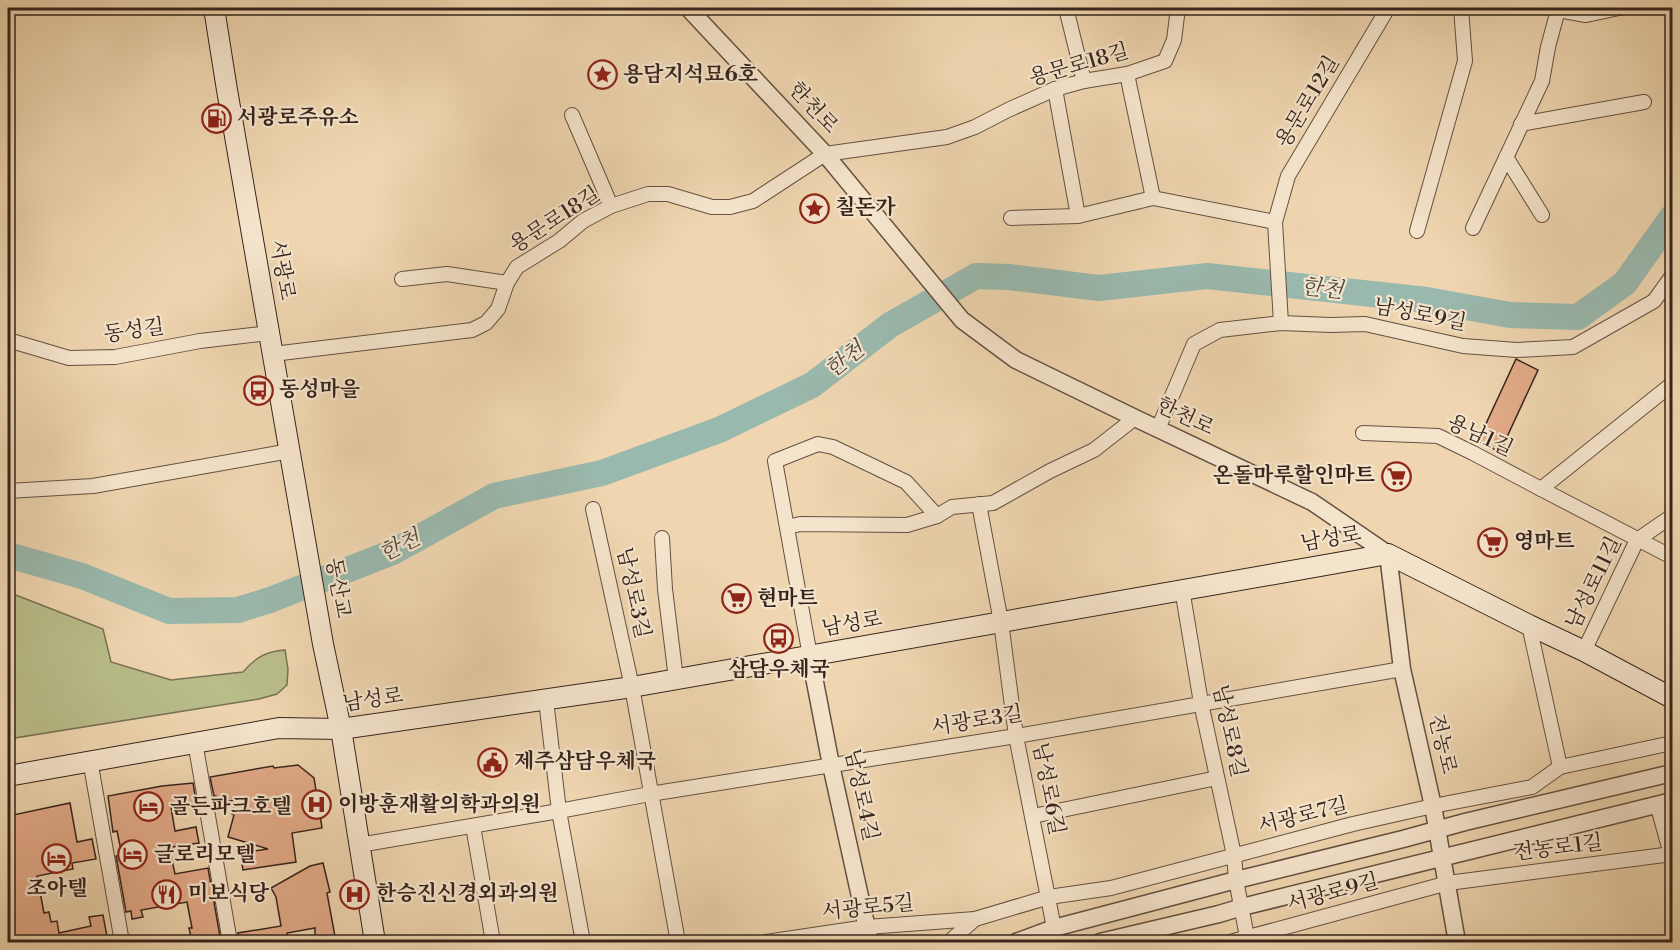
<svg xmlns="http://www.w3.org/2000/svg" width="1680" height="950" font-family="'Libre Bodoni','Noto Serif KR',serif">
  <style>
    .green { fill: #b9be8b; stroke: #787154; stroke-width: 1.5 }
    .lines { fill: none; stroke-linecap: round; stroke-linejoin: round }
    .river { stroke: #9ab9ae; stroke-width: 26 }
    .building { fill: #e3ab89; stroke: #36241d; stroke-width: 1.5 }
    .minor-casing { stroke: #645042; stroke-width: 16 }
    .tertiary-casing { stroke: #645042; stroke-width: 19 }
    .secondary-casing { stroke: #36241d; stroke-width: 22 }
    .minor { stroke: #f5e4cc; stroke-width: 14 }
    .tertiary { stroke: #f5e4cc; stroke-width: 16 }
    .secondary { stroke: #f5e4cc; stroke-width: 20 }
    .labels { text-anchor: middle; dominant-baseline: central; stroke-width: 4.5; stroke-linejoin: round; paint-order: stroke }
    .street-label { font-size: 21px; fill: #36241d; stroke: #f5e4cc }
    .poi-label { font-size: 21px; font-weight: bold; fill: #36241d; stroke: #f5e4cc; text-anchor: start }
    .water-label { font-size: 22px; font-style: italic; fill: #4f4941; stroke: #f5e4cc }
  </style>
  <rect width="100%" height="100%" fill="#efd6b0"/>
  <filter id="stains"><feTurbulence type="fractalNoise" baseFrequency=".00333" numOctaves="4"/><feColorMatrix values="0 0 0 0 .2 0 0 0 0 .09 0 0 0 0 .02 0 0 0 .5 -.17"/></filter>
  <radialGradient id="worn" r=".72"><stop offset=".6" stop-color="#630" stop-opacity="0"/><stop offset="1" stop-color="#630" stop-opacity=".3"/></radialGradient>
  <path class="green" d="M 8,592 L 103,629 L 111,662 L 171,680 L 243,672 C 255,658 266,651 285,650 L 288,669 L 287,685 L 277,694 L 259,699 L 8,739 Z"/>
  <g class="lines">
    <polyline class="river" points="8,555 82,576 169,611 238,610 270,600 393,552 494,496 602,473 719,430 812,385 890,325 976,276 1009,277 1099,288 1207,276 1427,300 1510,315 1578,317 1625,283 1672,217"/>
  </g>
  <g class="building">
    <polygon points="1516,359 1538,370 1500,452 1478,441"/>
    <polygon points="298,765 314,778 322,828 292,833 296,862 243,870 240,853 268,849 228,837 234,815 232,814 237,800 217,803 216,796 214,796 210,777 273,766 274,768"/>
    <polygon points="193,783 196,800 194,800 194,804 171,807 175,831 196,827 199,843 172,847 172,850 170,851 175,874 208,868 221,942 220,939 192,942 189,928 192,928 187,902 141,910 143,917 132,919 131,911 126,912 116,856 122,855 117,831 113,832 108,796 162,786"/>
    <polygon points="70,803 77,842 92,839 96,859 72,863 73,869 37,876 44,913 49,912 51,922 57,921 59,933 91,926 89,917 103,915 108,942 8,942 8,816"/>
    <polygon points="323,863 330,892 327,893 336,942 315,942 315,928 287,933 289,942 239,942 238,933 281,926 276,897 271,888 310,866"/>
  </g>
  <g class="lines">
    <defs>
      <g id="minor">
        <polyline points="1066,8 1084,81"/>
        <polyline points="1551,8 1558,10 1586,15 1619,8"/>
        <polyline points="1127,74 1153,198"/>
        <polyline points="1055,89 1078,216"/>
        <polyline points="572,115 611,206"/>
        <polyline points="1521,124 1644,102"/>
        <polyline points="1506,157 1542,215"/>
        <polyline points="1011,218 1078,216 1153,198 1275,222"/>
        <polyline points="1473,228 1542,81 1548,47 1558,10"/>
        <polyline points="1417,231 1465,61 1461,8"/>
        <polyline points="402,279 447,274 507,283"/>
        <polyline points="1281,323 1275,222 1288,176 1388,8"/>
        <polyline points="8,340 69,358 115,357 200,341 269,333"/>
        <polyline points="273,354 472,330 486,323 498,309 507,283 517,267 559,241 583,221 611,206 648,194 668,194 712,207 730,207 753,201 825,154 947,137 975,127 1008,110 1055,89 1084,81 1127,74 1165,61 1174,40 1178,8"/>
        <polyline points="1672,384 1541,489 1672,557"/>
        <polyline points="1158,429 1194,344 1220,330 1281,323 1330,325 1365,324 1463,346 1517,350 1573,347 1654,301 1672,276"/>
        <polyline points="1363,433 1438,436 1473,453 1541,489"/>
        <polyline points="8,491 93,486 290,451"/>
        <polyline points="979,504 1001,622 1016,736 1054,928"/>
        <polyline points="593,509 632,687 678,942"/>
        <polyline points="788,527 800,524 907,525 937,516 952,507 993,503 1050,471 1094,450 1135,418"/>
        <polyline points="662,538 665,589 676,679"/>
        <polyline points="1182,589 1201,703 1234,855 1236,880 1248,942"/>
        <polyline points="1529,625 1560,767"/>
        <polyline points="1584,651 1637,540 1672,516"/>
        <polyline points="810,656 775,461 818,444 833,447 906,482 937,516"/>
        <polyline points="546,700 559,811 583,942"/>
        <polyline points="195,742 230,942"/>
        <polyline points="90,760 122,942"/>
        <polyline points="1657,804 1672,858"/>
        <polyline points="1033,816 1217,778"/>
        <polyline points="473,826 493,942"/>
        <polyline points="359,845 559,811 650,794 1016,736 1402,669"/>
        <polyline points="766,942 867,927 975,919"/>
        <polyline points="949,942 975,919 1049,897 1111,888 1353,824 1433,806 1532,787 1560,767 1672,743"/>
        <polyline points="1230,942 1448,883 1672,854"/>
      </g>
      <g id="tertiary">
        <polyline points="688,8 825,154 962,320 1016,360 1135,418 1312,502 1388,554 1402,669 1433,806 1457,942"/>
        <polyline points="810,656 831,765 870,942"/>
        <polyline points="1016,942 1054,928 1236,880 1403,839 1465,822 1672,773"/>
        <polyline points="1100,942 1219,914 1242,907 1672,801"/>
      </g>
      <g id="secondary">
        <polyline points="214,8 227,90 323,644 341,729 375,942"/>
        <polyline points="8,776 279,728 341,729 632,687 1388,554 1529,625 1584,651 1672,698"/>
      </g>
    </defs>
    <use href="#minor" class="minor-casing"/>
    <use href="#tertiary" class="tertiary-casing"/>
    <use href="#secondary" class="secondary-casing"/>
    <use href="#minor" class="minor"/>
    <use href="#tertiary" class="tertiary"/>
    <use href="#secondary" class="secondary"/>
  </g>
  <defs>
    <symbol id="sight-ring" viewBox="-11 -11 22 22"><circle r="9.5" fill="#f5e4cc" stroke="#8f2418" stroke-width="1.5"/><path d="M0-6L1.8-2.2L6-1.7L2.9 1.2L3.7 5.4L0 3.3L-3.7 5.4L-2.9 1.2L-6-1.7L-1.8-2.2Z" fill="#8f2418"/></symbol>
    <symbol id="fuel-ring" viewBox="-11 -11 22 22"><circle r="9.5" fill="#f5e4cc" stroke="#8f2418" stroke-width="1.5"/><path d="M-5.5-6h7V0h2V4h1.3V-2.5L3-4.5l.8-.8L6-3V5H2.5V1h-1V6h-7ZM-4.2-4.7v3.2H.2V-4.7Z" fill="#8f2418"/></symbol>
    <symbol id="bus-ring" viewBox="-11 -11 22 22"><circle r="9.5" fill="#f5e4cc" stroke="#8f2418" stroke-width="1.5"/><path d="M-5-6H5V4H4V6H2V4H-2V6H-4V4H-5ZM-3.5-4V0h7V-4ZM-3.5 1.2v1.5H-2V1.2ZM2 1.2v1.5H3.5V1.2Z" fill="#8f2418"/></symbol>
    <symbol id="supermarket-ring" viewBox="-11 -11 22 22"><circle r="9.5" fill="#f5e4cc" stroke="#8f2418" stroke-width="1.5"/><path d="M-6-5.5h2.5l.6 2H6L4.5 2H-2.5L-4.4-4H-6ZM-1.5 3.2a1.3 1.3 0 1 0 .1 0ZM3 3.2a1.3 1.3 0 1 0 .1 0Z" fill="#8f2418"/></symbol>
    <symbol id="civic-ring" viewBox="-11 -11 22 22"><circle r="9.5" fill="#f5e4cc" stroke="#8f2418" stroke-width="1.5"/><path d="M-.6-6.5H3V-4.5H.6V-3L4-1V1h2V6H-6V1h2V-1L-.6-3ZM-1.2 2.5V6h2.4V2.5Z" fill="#8f2418"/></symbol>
    <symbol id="hospital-ring" viewBox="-11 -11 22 22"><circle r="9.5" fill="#f5e4cc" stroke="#8f2418" stroke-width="1.5"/><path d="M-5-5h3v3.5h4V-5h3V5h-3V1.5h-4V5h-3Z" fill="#8f2418"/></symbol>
    <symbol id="hotel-ring" viewBox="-11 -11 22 22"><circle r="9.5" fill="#f5e4cc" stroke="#8f2418" stroke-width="1.5"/><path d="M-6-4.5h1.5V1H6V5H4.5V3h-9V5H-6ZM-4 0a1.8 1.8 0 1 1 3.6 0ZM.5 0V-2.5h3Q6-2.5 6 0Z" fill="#8f2418"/></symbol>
    <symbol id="restaurant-ring" viewBox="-11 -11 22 22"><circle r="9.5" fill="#f5e4cc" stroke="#8f2418" stroke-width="1.5"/><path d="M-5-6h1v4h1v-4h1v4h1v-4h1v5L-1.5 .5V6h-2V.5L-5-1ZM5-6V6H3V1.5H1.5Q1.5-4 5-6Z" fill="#8f2418"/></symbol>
  </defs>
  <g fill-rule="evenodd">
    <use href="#sight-ring" x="586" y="58" width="33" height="33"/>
    <use href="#fuel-ring" x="200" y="102" width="33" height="33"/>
    <use href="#sight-ring" x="798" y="192" width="33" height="33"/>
    <use href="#bus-ring" x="242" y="374" width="33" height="33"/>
    <use href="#supermarket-ring" x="1380" y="460" width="33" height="33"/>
    <use href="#supermarket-ring" x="1476" y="526" width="33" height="33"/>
    <use href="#supermarket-ring" x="720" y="582" width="33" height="33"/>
    <use href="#bus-ring" x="762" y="622" width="33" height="33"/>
    <use href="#civic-ring" x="476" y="746" width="33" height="33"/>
    <use href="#hospital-ring" x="300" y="788" width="33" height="33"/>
    <use href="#hotel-ring" x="132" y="790" width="33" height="33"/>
    <use href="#hotel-ring" x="116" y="838" width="33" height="33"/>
    <use href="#hotel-ring" x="40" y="842" width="33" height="33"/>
    <use href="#restaurant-ring" x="150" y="878" width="33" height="33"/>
    <use href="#hospital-ring" x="338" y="878" width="33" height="33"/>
  </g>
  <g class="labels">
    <g class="street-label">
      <text transform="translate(1079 65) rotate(-16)">용문로18길</text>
      <text transform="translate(1308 102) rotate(-59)">용문로12길</text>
      <text transform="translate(813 108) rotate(47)">한천로</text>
      <text transform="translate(555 220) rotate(-33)">용문로18길</text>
      <text transform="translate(282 270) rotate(80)">서광로</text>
      <text transform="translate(1420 315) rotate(11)">남성로9길</text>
      <text transform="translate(134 331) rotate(-8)">동성길</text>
      <text transform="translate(1185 417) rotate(25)">한천로</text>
      <text transform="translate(1480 436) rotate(25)">용남1길</text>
      <text transform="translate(1331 539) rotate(-10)">남성로</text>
      <text transform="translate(1594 583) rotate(-64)">남성로11길</text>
      <text transform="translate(338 588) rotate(80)">동산교</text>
      <text transform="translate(633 593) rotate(78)">남성로3길</text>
      <text transform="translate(852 624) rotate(-10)">남성로</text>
      <text transform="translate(373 700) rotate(-8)">남성로</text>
      <text transform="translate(977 721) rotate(-9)">서광로3길</text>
      <text transform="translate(1229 731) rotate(78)">남성로8길</text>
      <text transform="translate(1442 744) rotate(77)">전농로</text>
      <text transform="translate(1048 789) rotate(79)">남성로6길</text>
      <text transform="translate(861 795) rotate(78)">남성로4길</text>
      <text transform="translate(1303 816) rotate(-14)">서광로7길</text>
      <text transform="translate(1558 848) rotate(-7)">전농로1길</text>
      <text transform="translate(1333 893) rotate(-15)">서광로9길</text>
      <text transform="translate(868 908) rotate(-6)">서광로5길</text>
    </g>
    <g class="poi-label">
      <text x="623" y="75">용담지석묘6호</text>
      <text x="237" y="118">서광로주유소</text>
      <text x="835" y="208">칠돈가</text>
      <text x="279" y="390">동성마을</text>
      <text x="1375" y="476" text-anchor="end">온돌마루할인마트</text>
      <text x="1514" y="542">영마트</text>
      <text x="757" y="599">현마트</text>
      <text x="779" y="670" text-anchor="middle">삼담우체국</text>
      <text x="514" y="762">제주삼담우체국</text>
      <text x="338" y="805">이방훈재활의학과의원</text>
      <text x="170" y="807">골든파크호텔</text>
      <text x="154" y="855">글로리모텔</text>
      <text x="57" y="889" text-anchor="middle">조아텔</text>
      <text x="188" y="894">미보식당</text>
      <text x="376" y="894">한승진신경외과의원</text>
    </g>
    <g class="water-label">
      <text transform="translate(1322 289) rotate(6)">한천</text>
      <text transform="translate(845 360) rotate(-38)">한천</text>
      <text transform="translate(400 546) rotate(-26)">한천</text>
    </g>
  </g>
  <rect width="1680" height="950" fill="none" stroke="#efd6b0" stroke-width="30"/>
  <rect x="9" y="9" width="1662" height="932" fill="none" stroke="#36241d" stroke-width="3"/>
  <rect x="15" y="15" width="1650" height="920" fill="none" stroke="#36241d" stroke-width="1.5"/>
  <rect width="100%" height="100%" filter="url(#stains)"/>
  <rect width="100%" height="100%" fill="url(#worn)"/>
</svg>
